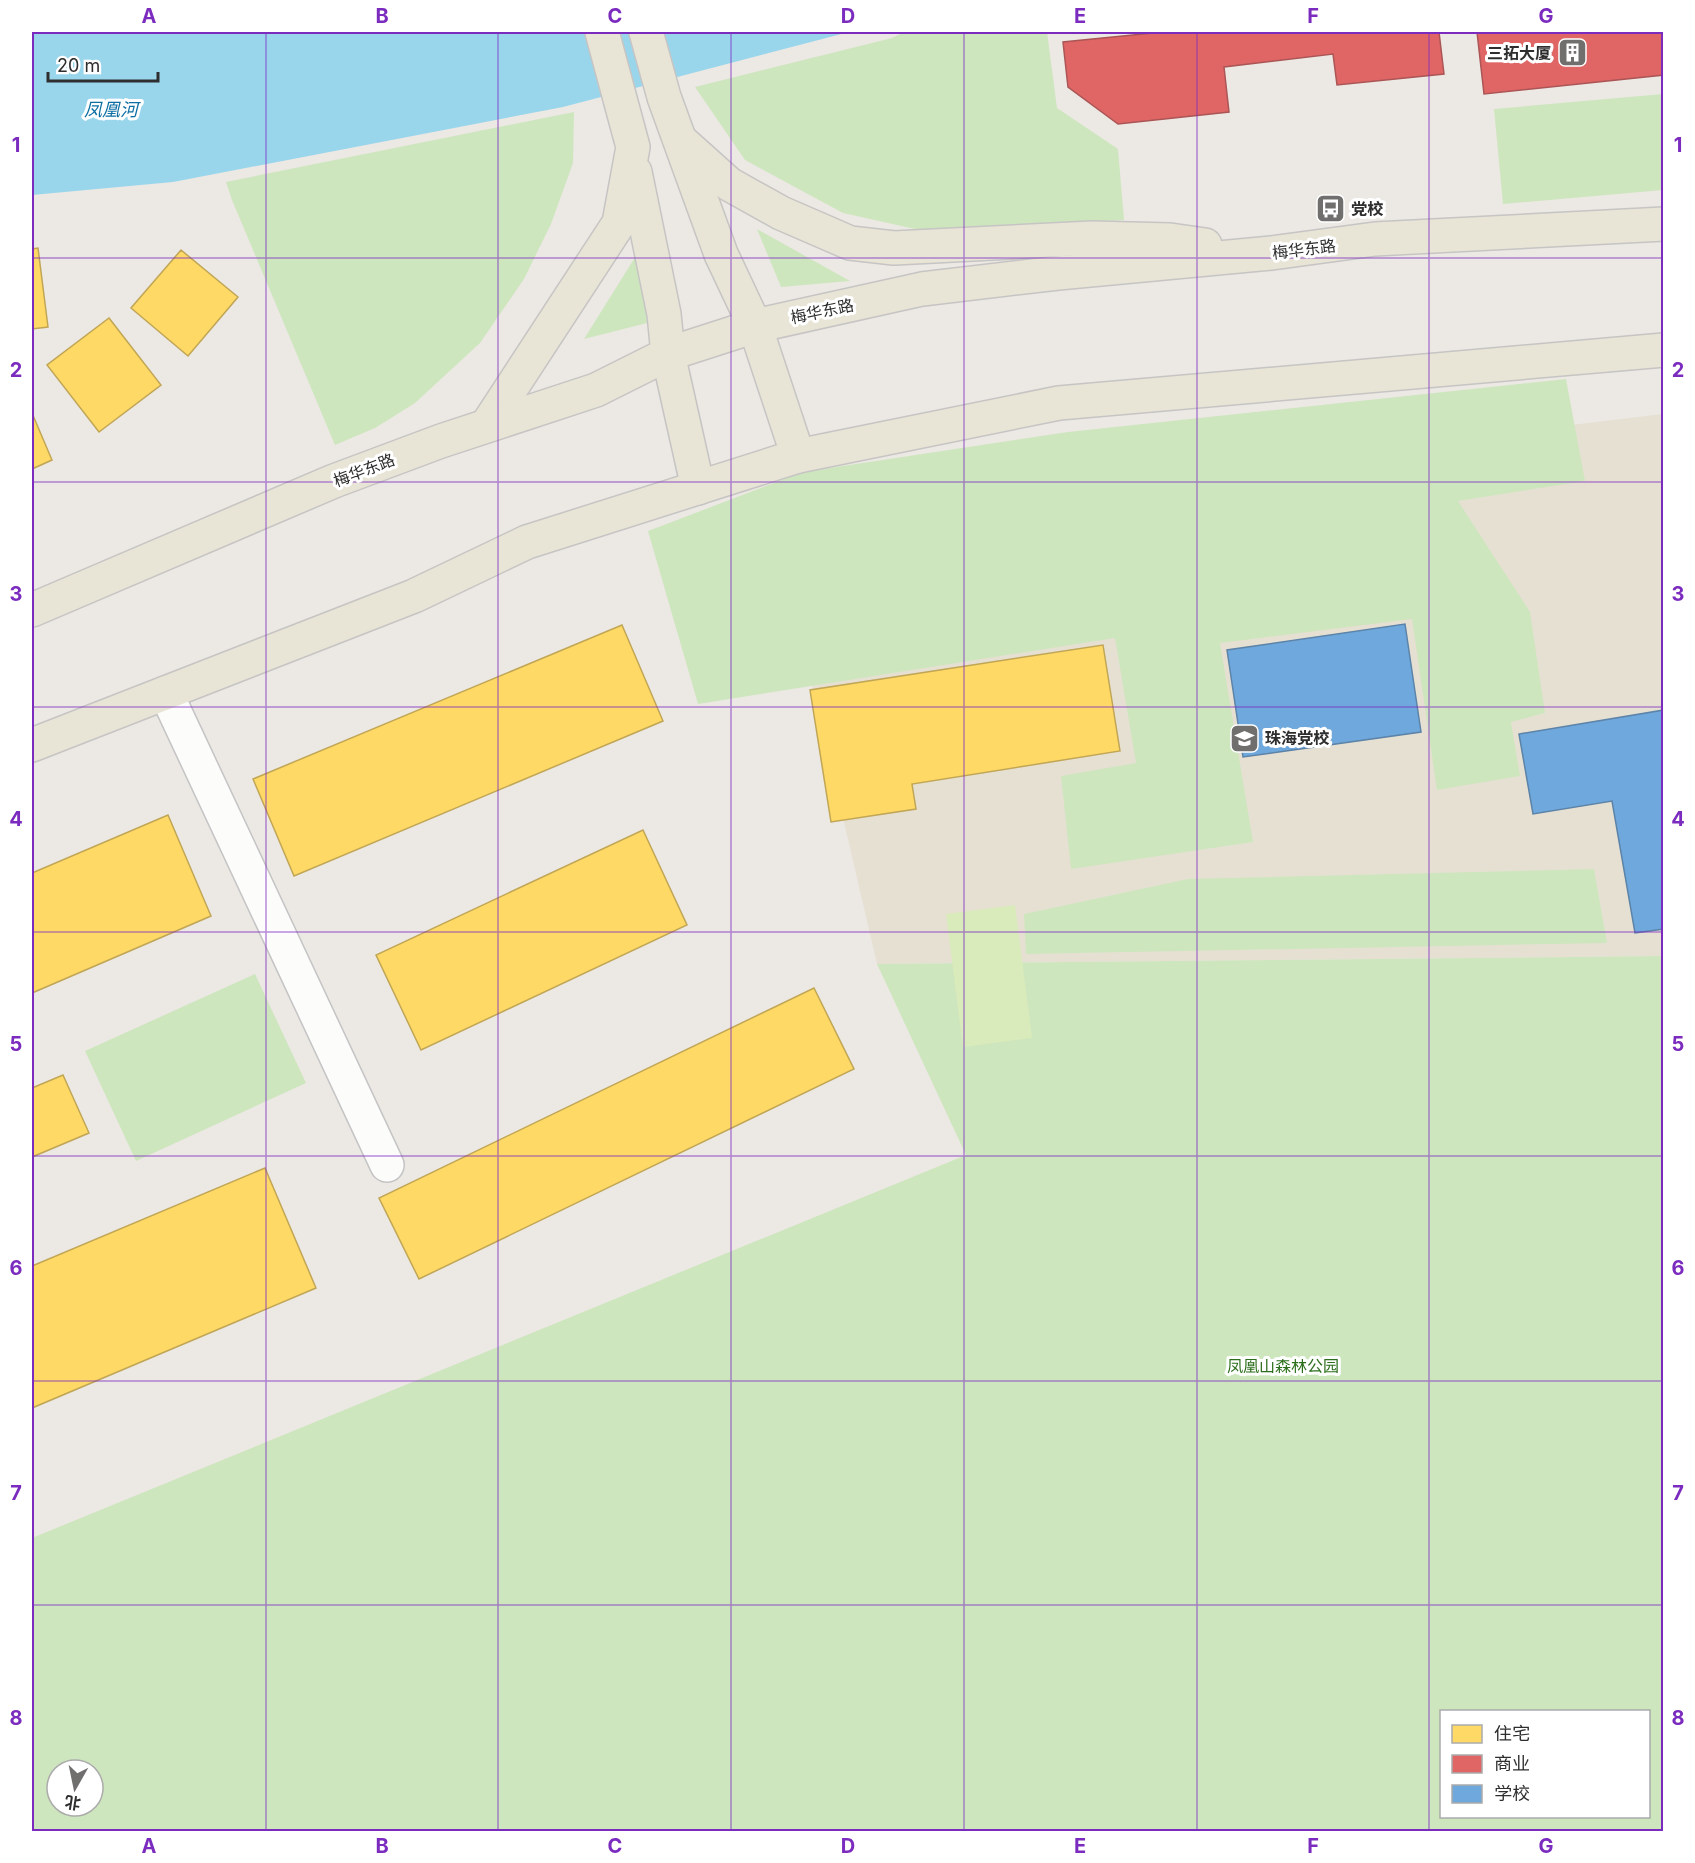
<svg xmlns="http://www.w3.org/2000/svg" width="1695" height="1863" font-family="Inter,'Noto Sans SC',sans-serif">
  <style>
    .education { fill: #e6e0d3 }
    .green { fill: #cee6be; fill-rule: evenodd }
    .pitch { fill: #d9eabb }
    .water { fill: #99d6ec }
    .homes { fill: #ffd966; stroke: #c0a655; stroke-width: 1.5 }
    .shops { fill: #e06666; stroke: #ab5555; stroke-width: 1.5 }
    .schools { fill: #6fa8dc; stroke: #5c83a8; stroke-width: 1.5 }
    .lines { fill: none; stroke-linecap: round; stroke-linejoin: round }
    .minor-casing { stroke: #c5c4c5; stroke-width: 36 }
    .major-casing { stroke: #c6c5c4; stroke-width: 36 }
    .minor { stroke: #fcfcfb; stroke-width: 33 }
    .major { stroke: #e8e4d6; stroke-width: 33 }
    .grid { fill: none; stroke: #7b2cbf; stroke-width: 1.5; stroke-opacity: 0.55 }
    .labels { text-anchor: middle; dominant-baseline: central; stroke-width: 6; stroke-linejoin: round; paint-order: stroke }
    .poi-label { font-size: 16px; font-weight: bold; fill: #2e2e2e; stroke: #fff; text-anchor: start }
    .street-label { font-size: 16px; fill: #2e2e2e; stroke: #fff }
    .park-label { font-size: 16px; fill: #2c6e1b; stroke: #fff }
    .water-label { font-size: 18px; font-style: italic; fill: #0d6fa3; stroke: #fff }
    .neatline { fill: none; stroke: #7b2cbf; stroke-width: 2 }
    .grid-label { font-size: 20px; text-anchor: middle; font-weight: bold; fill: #7b2cbf }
  </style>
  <rect width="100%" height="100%" fill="#ece8e4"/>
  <polygon class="education" points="1663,414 1663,956 877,964 774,521"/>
  <g class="green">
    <polygon points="904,32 1047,32 1057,108 1118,149 1124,220 924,231 843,213 745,160 695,87 892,38"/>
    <polygon points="1663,94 1663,190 1503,204 1494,109"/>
    <polygon points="574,112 573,163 551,224 524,279 480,343 415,403 375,428 335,445 232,200 226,182"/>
    <polygon points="757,229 850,281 781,287"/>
    <polygon points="639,251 647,323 584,339"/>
    <polygon points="1566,379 1585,481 1458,501 1530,612 1545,713 1511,722 1520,776 1437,790 1412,619 1220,643 1253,842 1071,869 1061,776 1136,763 1115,638 698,704 648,531 803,472 1068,432"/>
    <polygon points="1594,869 1607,943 1026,954 1024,914 1188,879"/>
    <path d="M 1663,956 L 1663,1831 L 32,1832 L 32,1538 L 966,1155 L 877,964 ZM 1442,1712 L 1648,1712 L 1648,1816 L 1442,1816 ZM 57,1770 L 93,1770 L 93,1806 L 57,1806 Z"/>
    <polygon points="255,974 306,1083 136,1161 85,1051"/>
  </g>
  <polygon class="pitch" points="1015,905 1032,1038 963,1047 946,914"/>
  <polygon class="water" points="32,32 849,32 563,107 173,182 32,195"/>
  <g class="homes">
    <polygon points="38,248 48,327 32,329 32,249"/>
    <polygon points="181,250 238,297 188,356 131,308"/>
    <polygon points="109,318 161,385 99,432 47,365"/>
    <polygon points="32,413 52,460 32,469"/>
    <polygon points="622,625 663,721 294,876 253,779"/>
    <polygon points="1103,645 1120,751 912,784 916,809 831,822 810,690"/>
    <polygon points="168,815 211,916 32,993 32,873"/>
    <polygon points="643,830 687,925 421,1050 376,955"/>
    <polygon points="814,988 854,1069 419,1279 379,1198"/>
    <polygon points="63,1075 89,1133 32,1157 32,1088"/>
    <polygon points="265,1168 316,1288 32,1408 32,1266"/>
  </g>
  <g class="shops">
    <polygon points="1163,32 1439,32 1444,74 1337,85 1333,54 1224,67 1229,112 1118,124 1068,87 1063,42"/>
    <polygon points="1477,32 1664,32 1664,75 1484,94"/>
  </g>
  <g class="schools">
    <polygon points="1405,624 1421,732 1243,757 1227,650"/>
    <polygon points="1664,710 1664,929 1635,933 1612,801 1533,814 1519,734"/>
  </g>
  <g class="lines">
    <defs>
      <polyline id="minor" points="166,693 387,1165"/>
      <g id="major">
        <polyline points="646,32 664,97 721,254 755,326 798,456"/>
        <polyline points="681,141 729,184 781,213 850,243 894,248 1092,238 1170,240 1205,245"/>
        <polyline points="635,172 664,314 668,354 698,488"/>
        <polyline points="487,425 619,223 633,147 602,32"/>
        <polyline points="32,610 334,481 441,441 596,390 668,354 755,326 922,289 1058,273 1272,253 1375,239 1664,224"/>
        <polyline points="32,745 414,596 527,542 798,456 1059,403 1664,350"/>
      </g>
    </defs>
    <use href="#minor" class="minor-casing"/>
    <use href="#major" class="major-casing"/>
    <use href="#minor" class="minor"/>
    <use href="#major" class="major"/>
  </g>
  <path class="grid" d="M 266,32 L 266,1832M 498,32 L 498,1832M 731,32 L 731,1832M 964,32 L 964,1832M 1197,32 L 1197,1832M 1429,32 L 1429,1832M 32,258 L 1664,258M 32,482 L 1664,482M 32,707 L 1664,707M 32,932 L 1664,932M 32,1156 L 1664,1156M 32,1381 L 1664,1381M 32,1605 L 1664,1605"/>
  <defs>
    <symbol id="building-square" viewBox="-11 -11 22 22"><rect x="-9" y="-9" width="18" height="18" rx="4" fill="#706f6e" stroke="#fff"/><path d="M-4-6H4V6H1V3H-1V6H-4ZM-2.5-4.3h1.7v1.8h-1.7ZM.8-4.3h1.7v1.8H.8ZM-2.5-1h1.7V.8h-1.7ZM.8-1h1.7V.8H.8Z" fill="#fff"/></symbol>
    <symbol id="bus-square" viewBox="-11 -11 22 22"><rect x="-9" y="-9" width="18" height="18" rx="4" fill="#706f6e" stroke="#fff"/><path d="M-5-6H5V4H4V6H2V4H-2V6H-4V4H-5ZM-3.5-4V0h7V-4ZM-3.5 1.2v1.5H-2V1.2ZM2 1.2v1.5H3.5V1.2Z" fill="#fff"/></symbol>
    <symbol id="university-square" viewBox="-11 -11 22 22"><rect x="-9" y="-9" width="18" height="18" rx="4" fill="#706f6e" stroke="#fff"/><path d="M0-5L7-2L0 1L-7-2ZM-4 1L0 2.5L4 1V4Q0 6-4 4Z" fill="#fff"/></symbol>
  </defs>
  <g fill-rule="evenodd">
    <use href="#building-square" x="1556" y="36" width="33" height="33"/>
    <use href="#bus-square" x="1314" y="192" width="33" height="33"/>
    <use href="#university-square" x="1228" y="722" width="33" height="33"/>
  </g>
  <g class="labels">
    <g class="poi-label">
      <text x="1551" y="53" text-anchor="end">三拓大厦</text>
      <text x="1351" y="209">党校</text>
      <text x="1265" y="738">珠海党校</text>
    </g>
    <g class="street-label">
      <text transform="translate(1304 249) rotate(-7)">梅华东路</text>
      <text transform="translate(822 311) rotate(-12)">梅华东路</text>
      <text transform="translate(364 470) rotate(-21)">梅华东路</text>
    </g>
    <g class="park-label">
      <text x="1283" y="1366">凤凰山森林公园</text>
    </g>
    <g class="water-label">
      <text x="111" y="109">凤凰河</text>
    </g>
  </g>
  <rect width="1695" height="1863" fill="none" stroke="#ffffff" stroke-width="66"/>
  <rect x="1440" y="1710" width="210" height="108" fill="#ffffff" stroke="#ababab" stroke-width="1.5"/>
  <rect x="1452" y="1725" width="30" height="18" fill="#ffd966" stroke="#ababab" stroke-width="1.5"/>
  <text x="1494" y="1740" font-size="18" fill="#2e2e2e">住宅</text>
  <rect x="1452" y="1755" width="30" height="18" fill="#e06666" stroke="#ababab" stroke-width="1.5"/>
  <text x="1494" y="1770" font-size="18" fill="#2e2e2e">商业</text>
  <rect x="1452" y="1785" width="30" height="18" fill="#6fa8dc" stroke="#ababab" stroke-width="1.5"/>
  <text x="1494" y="1800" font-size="18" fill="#2e2e2e">学校</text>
  <g transform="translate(75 1788) rotate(189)"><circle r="28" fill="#ffffff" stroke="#ababab" stroke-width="1.5"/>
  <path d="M0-4.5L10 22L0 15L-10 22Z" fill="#706f6e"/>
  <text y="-9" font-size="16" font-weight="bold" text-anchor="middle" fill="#2e2e2e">北</text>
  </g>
  <path d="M48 72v9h110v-9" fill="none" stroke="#2e2e2e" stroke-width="3"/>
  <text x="57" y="72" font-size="18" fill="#2e2e2e" stroke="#ffffff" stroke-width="4.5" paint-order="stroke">20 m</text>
  <rect x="33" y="33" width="1629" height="1797" class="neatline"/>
  <g class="grid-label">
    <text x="149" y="23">A</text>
    <text x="382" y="23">B</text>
    <text x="615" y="23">C</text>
    <text x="848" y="23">D</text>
    <text x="1080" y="23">E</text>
    <text x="1313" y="23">F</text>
    <text x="1546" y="23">G</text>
    <text x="16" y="152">1</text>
    <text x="1678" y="152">1</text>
    <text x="16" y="377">2</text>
    <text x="1678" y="377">2</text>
    <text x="16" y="601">3</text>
    <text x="1678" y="601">3</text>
    <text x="16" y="826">4</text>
    <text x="1678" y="826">4</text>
    <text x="16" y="1051">5</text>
    <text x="1678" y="1051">5</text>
    <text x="16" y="1275">6</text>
    <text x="1678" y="1275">6</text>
    <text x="16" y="1500">7</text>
    <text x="1678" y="1500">7</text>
    <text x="16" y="1725">8</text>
    <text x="1678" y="1725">8</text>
    <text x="149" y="1853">A</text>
    <text x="382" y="1853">B</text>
    <text x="615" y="1853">C</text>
    <text x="848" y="1853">D</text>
    <text x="1080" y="1853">E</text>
    <text x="1313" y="1853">F</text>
    <text x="1546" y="1853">G</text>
  </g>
</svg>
